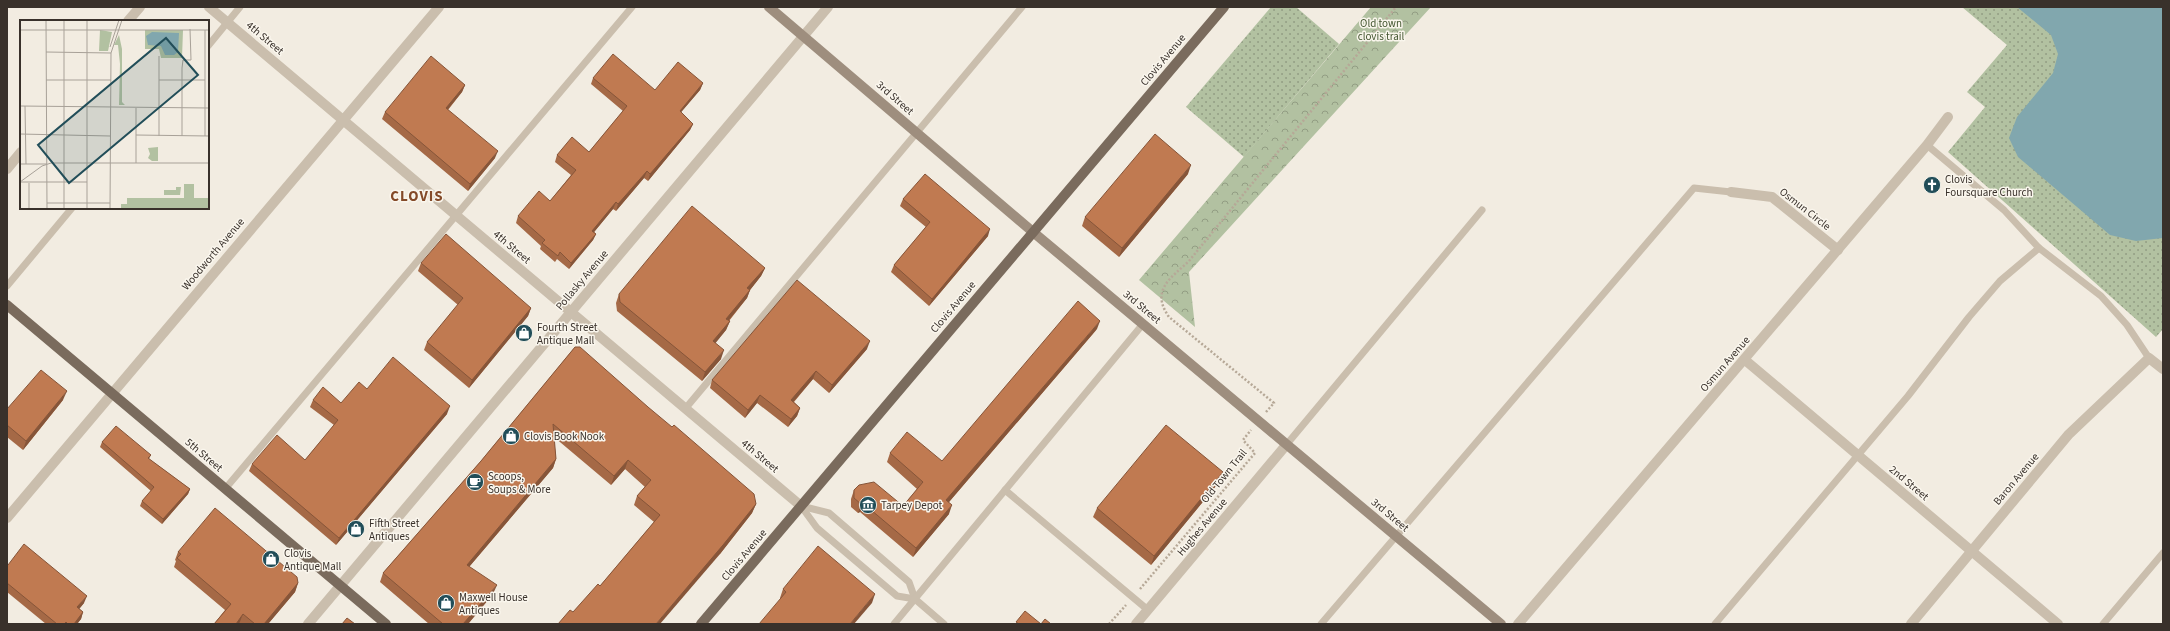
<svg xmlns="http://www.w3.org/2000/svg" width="2170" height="631" font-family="'Source Sans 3',sans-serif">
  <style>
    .grass { fill: url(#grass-dots) }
    .forest { fill: url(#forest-crowns) }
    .water { fill: #81a7ae }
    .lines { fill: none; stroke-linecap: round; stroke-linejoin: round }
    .path { stroke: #b6a897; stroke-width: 2.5; stroke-dasharray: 2 2; stroke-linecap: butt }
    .lane { stroke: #cabead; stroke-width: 7 }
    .street { stroke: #cabead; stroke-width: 10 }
    .secondary { stroke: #9e8e7e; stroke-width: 10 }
    .primary { stroke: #7a6b5d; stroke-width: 10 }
    .wall { fill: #a56946 }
    .shaded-wall { fill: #865539 }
    .building { fill: #c07a51; stroke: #865539 }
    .labels { text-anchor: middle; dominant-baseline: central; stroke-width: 3; stroke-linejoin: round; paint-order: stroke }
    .park-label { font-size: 11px; fill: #435630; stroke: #faf6ed }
    .street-label { font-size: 11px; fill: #39312b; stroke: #faf6ed }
    .poi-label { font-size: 11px; fill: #39312b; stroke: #faf6ed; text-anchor: start }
    .district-label { font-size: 15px; font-weight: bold; letter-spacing: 1px; fill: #844a28; stroke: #faf6ed }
    .inset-road { fill: none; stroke: #a8a198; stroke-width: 1 }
    .view { fill: #224e59; fill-opacity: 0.15; stroke: #224e59; stroke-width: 2 }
    .inset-edge { fill: none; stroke: #39312b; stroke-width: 2 }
  </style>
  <defs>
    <pattern id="grass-dots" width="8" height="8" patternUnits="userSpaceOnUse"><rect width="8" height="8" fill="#b2c1a1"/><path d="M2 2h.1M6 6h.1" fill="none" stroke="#929d83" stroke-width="1.8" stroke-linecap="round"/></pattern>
    <pattern id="forest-crowns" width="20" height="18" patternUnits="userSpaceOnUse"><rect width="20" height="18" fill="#b2c1a1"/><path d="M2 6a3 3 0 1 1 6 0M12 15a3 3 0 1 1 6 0" fill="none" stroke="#929d83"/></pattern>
  </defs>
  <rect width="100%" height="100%" fill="#f2ece1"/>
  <g class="grass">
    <polygon points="1271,7 1296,7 1339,44 1244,157 1186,107"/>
    <polygon points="1962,7 2163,7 2163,329 2156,337 1948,152 1985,107 1967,92 2007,45"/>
  </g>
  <polygon class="forest" points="1371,7 1431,7 1189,272 1195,327 1139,280"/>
  <polygon class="water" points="2017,7 2163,7 2163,238 2136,241 2110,235 2018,157 2009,138 2017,117 2053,73 2058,54 2051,35"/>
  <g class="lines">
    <g class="path">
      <path d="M 1266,412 L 1274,403 L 1169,317 C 1150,290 1171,278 1189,261 L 1396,7"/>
      <polyline points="1140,589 1255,453 1243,440 1251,430"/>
      <polyline points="1109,624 1126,605"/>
    </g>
    <g class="lane">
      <polyline points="208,46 240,7"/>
      <polyline points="1927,145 2004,210 2039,248 2101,296 2127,325 2149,358"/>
      <polyline points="7,286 72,208"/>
      <polyline points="685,409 1022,7"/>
      <polyline points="1287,444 1482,210"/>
      <polyline points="225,489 632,7"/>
      <polyline points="1005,490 1148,610"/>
      <polyline points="801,506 817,528 897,596 915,599 944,624"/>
      <polyline points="801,506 829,513 909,582 915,599"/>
      <polyline points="894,624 1143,324"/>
      <polyline points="1321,624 1694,188 1731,192"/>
      <polyline points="1715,624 1908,396 1969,317 2000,281 2039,248"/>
      <polyline points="2103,624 2163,553"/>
    </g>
    <g class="street">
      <polyline points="209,7 801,506"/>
      <polyline points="128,21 140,7"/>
      <polyline points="7,169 21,152"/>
      <polyline points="1731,192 1772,197 1838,250"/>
      <polyline points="1745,360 2058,624"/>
      <polyline points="7,518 439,7"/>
      <polyline points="308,624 828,7"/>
      <polyline points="1136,624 1287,444"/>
      <polyline points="1518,624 1927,145 1948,117"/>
      <polyline points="1911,624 2069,434 2149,358 2163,369"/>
    </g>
    <polyline class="secondary" points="769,7 1033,232 1501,624"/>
    <g class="primary">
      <polyline points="7,305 386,624"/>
      <polyline points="701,624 1224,7"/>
    </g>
  </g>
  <g class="wall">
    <polygon points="593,78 655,90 703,83 700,90 681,112 693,124 690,130 648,181 644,178 616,211 613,209 594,232 596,234 593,240 569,269 557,259 555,262 540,249 541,246 516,223 518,216 550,201 571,175 555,162 557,155 589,152 623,111 591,84"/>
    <polygon points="465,85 462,92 448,110 495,158 468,191 382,119 385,112"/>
    <polygon points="1188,174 1119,257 1082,226 1085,217"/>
    <polygon points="903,199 988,236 929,306 891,272 894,265 926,227 900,206"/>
    <polygon points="421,263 531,308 528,316 469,388 424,350 427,342 458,305 418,271"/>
    <polygon points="765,268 761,276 750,290 747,298 729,321 730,321 726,330 715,343 721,359 702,381 617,311 616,303 619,294"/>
    <polygon points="1097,329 949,502 949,514 913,557 860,512 858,513 851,507 851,499 854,490 903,506 917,489 887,462 890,453 942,461"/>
    <polygon points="575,347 756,504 752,513 720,554 573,612 600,586 654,522 634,505 637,496 645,487 625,469 611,485 554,437 556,459 553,468 469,567 493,594 468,624 429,624 380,582 383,573 481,461"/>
    <polygon points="867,349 829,393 813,379 794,402 800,408 797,416 788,427 757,403 745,418 710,388 712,380"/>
    <polygon points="367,389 447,414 336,545 249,471 252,464 305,460 334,425 310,407 313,400 341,403"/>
    <polygon points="63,400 23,450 7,437 7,409"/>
    <polygon points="102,442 151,455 149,459 190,489 188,494 162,524 140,506 142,501 151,491 100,447"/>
    <polygon points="1220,481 1151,565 1093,517 1097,508"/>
    <polygon points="178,552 298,583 295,592 268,624 242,624 240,623 239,624 214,624 225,610 174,567 176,561 175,560"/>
    <polygon points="7,564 84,603 79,609 83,612 81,619 77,624 46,624 7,592"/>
    <polygon points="783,589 872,603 780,599 780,598"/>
  </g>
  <g class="shaded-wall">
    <polygon points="703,83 700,90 677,117 680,111"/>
    <polygon points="465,85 462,92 443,115 446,108"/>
    <polygon points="693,124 690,130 648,181 650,174"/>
    <polygon points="498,151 495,158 468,191 470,184"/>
    <polygon points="1191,165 1188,174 1119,257 1122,248"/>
    <polygon points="647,171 644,178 616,211 618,204"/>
    <polygon points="616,202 613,209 590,237 592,231"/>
    <polygon points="990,229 988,236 929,306 932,299"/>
    <polygon points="596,234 593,240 569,269 571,263"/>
    <polygon points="765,268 761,276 750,290 747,298 723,327 726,319 747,288"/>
    <polygon points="531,308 528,316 469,388 472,380"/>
    <polygon points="730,321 726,330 710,350 713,341"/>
    <polygon points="1100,321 1097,329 943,509 946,500"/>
    <polygon points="870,341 867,349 829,393 832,385"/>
    <polygon points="724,350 721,359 702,381 705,372"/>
    <polygon points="816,371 813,379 788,408 791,400"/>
    <polygon points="67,391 63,400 23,450 26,441"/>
    <polygon points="760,395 757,403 745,418 748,410"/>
    <polygon points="450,406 447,414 336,545 339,538"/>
    <polygon points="800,408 797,416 788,427 791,419"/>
    <polygon points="556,459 553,468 463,574 467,565"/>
    <polygon points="628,460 625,469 611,485 614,476"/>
    <polygon points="1223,472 1220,481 1151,565 1154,556"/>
    <polygon points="190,489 188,494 162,524 163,519"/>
    <polygon points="756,504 752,513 720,554 660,624 656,624"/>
    <polygon points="861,504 864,504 860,512 858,513"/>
    <polygon points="952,505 949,514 913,557 916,548"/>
    <polygon points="298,583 295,592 268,624 264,624"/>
    <polygon points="497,585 493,594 468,624 463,624"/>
    <polygon points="875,594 872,603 854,624 850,624"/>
    <polygon points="87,596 84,603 75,614 77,607"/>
    <polygon points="83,612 81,619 77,624 74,624"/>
    <polygon points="243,614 239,624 236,624"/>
  </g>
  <g class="building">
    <polygon points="613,54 655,90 678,62 703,83 680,111 693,124 650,174 647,171 618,204 616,202 592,231 596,234 571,263 560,252 558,256 542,243 545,240 518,216 539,191 550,201 576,170 557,155 572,137 589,152 627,106 593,78"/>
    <polygon points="431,56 465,85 446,108 498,151 470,184 385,112"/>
    <polygon points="1155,134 1191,165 1122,248 1085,217"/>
    <polygon points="925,174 990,229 932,299 894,265 930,222 903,199"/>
    <polygon points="692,206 765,268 747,288 750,290 726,319 730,321 713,341 724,350 705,372 620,302 619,294"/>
    <polygon points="446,234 531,308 472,380 427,342 463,298 421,263"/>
    <polygon points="797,280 870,341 832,385 816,371 791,400 800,408 791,419 760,395 748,410 712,380"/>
    <polygon points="1078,301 1100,321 946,500 952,505 916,548 864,504 861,504 854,498 854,490 859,485 874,482 903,506 923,482 890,453 907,432 942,461"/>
    <polygon points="575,347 580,347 648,407 672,427 674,425 754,494 756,504 723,545 656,624 558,624 570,610 573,612 598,584 600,586 660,515 637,496 651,480 628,460 614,476 553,424 556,459 467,565 497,585 463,624 443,624 383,573 481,461"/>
    <polygon points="393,357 450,406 339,538 252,464 277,435 305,460 338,420 313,400 323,387 341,403 359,382 367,389"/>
    <polygon points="41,370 67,391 26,441 7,425 7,409"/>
    <polygon points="1166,425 1223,472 1154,556 1097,508"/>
    <polygon points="116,426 151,455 148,458 190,489 163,519 142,501 154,487 102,442"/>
    <polygon points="215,508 297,577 298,583 264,624 255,624 243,614 236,624 214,624 231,604 177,558 181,554 178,552"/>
    <polygon points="24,544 87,596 77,607 83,612 74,624 68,624 66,622 64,624 57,624 7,583 7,564 8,565"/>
    <polygon points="818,546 875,594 850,624 759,624 786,592 783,589"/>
    <polygon points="1025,611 1041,624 1045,619 1051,624 1019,624 1016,622"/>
    <polygon points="347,618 355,624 342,624"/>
  </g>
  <defs>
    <symbol id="church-disc" viewBox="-11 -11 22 22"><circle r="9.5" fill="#224e59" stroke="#faf6ed"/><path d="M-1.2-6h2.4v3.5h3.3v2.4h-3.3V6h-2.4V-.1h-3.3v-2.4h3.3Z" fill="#fff"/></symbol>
    <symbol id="shop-disc" viewBox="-11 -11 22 22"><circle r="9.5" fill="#224e59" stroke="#faf6ed"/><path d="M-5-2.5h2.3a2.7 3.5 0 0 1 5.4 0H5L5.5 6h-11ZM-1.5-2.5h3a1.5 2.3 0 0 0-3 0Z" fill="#fff"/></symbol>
    <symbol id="cafe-disc" viewBox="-11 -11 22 22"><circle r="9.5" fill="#224e59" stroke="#faf6ed"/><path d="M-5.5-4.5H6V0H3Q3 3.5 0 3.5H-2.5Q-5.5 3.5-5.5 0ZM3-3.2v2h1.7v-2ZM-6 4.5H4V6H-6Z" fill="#fff"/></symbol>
    <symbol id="museum-disc" viewBox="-11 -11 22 22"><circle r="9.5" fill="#224e59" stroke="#faf6ed"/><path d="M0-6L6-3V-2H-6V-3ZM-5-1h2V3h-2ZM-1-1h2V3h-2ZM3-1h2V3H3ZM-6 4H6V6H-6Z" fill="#fff"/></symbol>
  </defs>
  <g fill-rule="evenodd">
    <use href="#church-disc" x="1922" y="175" width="20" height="20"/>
    <use href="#shop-disc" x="514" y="323" width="20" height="20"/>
    <use href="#shop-disc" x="501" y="426" width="20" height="20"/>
    <use href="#cafe-disc" x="465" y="472" width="20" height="20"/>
    <use href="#museum-disc" x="858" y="495" width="20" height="20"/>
    <use href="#shop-disc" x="346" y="519" width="20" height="20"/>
    <use href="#shop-disc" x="261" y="549" width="20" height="20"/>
    <use href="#shop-disc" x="436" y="593" width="20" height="20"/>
  </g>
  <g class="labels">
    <g class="park-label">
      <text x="1381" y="23">Old town<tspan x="1381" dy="13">clovis trail</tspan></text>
    </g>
    <g class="street-label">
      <text transform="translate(265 38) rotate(40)">4th Street</text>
      <text transform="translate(1163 60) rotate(-50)">Clovis Avenue</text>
      <text transform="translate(895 98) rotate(41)">3rd Street</text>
      <text transform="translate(1805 209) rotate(38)">Osmun Circle</text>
      <text transform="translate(512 247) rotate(40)">4th Street</text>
      <text transform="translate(213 254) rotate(-50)">Woodworth Avenue</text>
      <text transform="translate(582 280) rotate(-50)">Pollasky Avenue</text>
      <text transform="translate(953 307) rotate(-50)">Clovis Avenue</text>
      <text transform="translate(1142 307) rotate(40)">3rd Street</text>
      <text transform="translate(1725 364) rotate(-49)">Osmun Avenue</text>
      <text transform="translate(204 455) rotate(40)">5th Street</text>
      <text transform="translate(760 456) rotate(40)">4th Street</text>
      <text transform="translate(1224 476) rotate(-51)">Old Town Trail</text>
      <text transform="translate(2016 479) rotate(-50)">Baron Avenue</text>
      <text transform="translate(1909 483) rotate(40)">2nd Street</text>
      <text transform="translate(1390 515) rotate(40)">3rd Street</text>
      <text transform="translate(1202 527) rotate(-50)">Hughes Avenue</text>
      <text transform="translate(744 555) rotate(-50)">Clovis Avenue</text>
    </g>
    <g class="poi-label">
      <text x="1945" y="179">Clovis<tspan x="1945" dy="13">Foursquare Church</tspan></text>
      <text x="537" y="327">Fourth Street<tspan x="537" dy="13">Antique Mall</tspan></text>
      <text x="524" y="436">Clovis Book Nook</text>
      <text x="488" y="476">Scoops,<tspan x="488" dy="13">Soups &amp; More</tspan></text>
      <text x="881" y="505">Tarpey Depot</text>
      <text x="369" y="523">Fifth Street<tspan x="369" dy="13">Antiques</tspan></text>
      <text x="284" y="553">Clovis<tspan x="284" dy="13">Antique Mall</tspan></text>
      <text x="459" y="597">Maxwell House<tspan x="459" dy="13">Antiques</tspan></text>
    </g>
    <g class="district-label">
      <text x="417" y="196">CLOVIS</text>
    </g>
  </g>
  <g transform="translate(20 20)">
    <rect width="189" height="189" fill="#f2ece1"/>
    <path d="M 125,10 L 163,10 L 162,38 L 141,38 L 139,29 L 125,29 Z" fill="#b2c1a1"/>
    <path d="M 80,10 L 92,12 L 88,31 L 79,31 ZM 99,15 L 102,29 L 102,82 L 105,85 L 99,85 L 100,44 L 98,25 L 94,25 ZM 138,127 L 138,141 L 132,141 L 128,138 L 130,134 L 128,128 ZM 164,164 L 174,164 L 174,178 L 189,178 L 189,189 L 101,189 L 101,184 L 107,184 L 107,178 L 164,178 Z" fill="#b2c1a1"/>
    <path d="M 156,167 L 161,167 L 160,175 L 144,175 L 144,170 L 156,170 Z" fill="#b2c1a1"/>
    <path d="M 132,12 L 159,13 L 158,32 L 154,35 L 145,35 L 141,26 L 128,25 L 126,16 Z" fill="#81a7ae"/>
    <path class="inset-road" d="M 26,0 L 27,189M 0,10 L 189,10M 90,27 L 99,0M 26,32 L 91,33M 26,60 L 91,60M 139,60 L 185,60M 0,86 L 189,88M 5,86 L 6,144M 0,114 L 90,116M 116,115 L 189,116M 139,116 L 139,36M 162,116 L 162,48 L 163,40 L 171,40 L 170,9M 185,116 L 185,10M 116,143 L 116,88M 0,144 L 27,144M 0,162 L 22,146 L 31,143 L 189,143M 1,162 L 67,162M 27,183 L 90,183M 9,189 L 9,163M 44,189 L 44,0M 67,189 L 67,0M 90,189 L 91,33 L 102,0"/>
    <path class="view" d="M 146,18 L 178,55 L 49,163 L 18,125 Z"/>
    <rect width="189" height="189" class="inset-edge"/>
  </g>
  <rect width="2170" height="631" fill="none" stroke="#39312b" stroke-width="16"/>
</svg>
